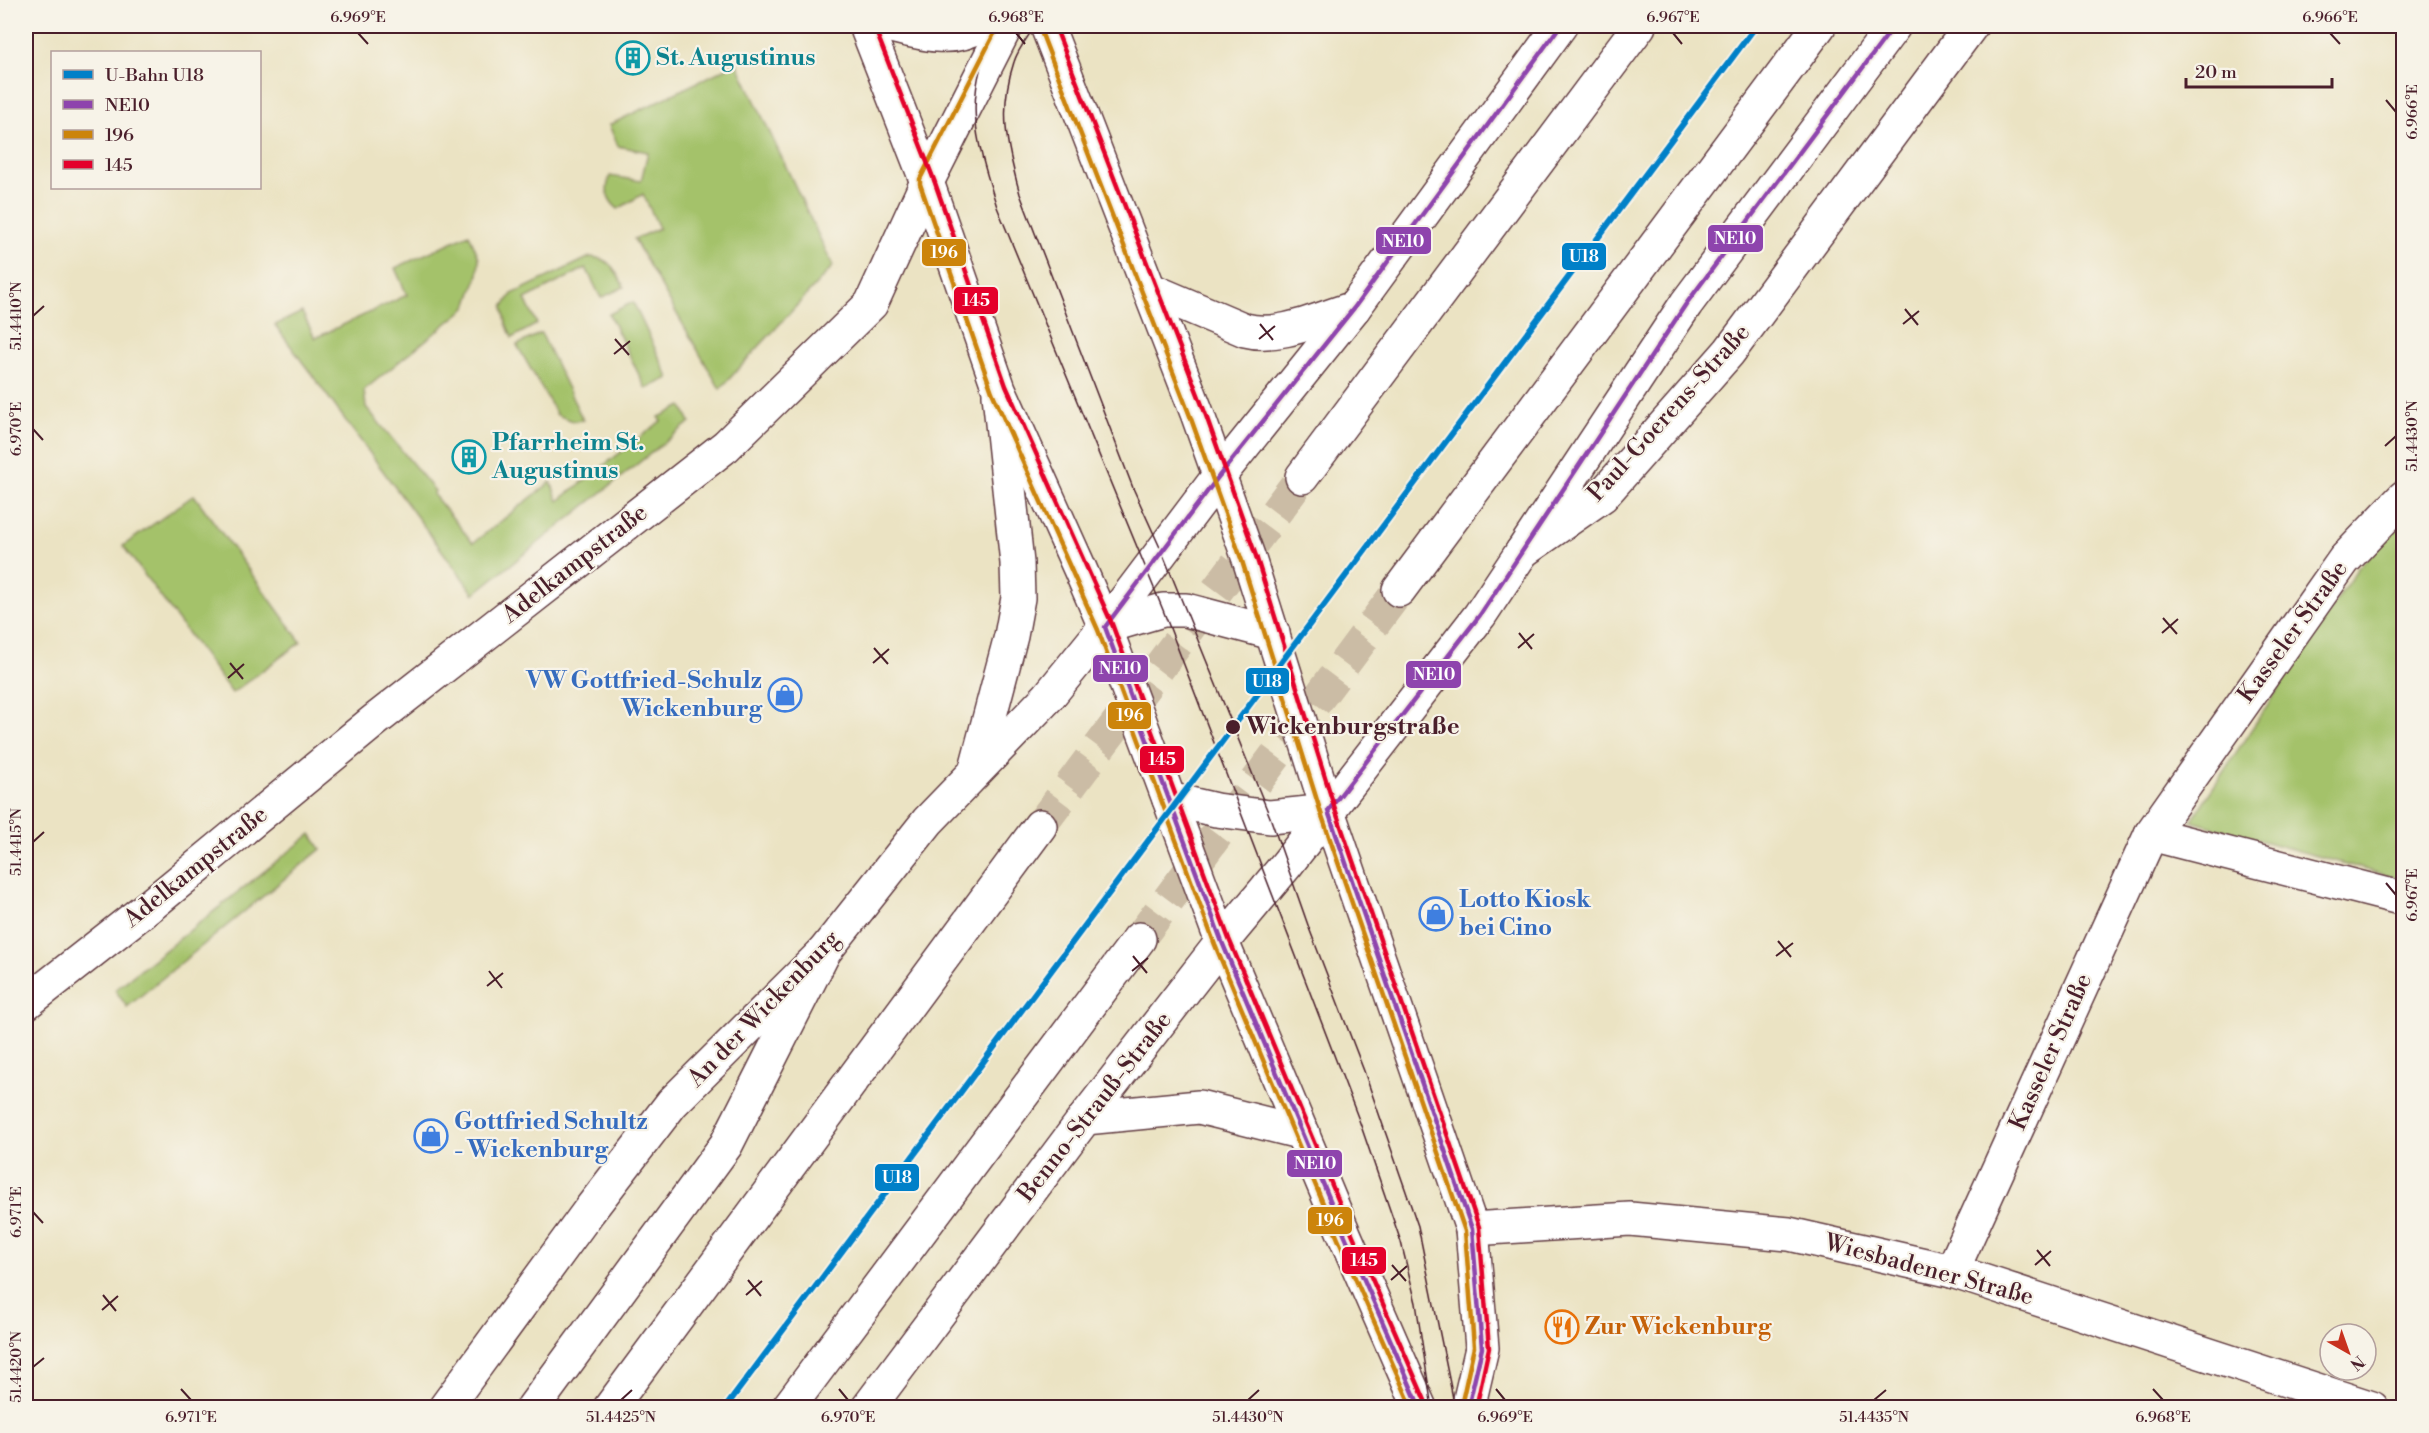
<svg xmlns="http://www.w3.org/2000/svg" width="2429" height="1433" font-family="'Libre Bodoni',serif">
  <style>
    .green { fill: #a4c26a; stroke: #77704a; stroke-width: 1.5 }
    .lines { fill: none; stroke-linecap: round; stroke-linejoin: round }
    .motorway-tunnel { stroke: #cbbca5; stroke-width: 33; stroke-dasharray: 33 16; stroke-linecap: butt }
    .minor-casing { stroke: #623c42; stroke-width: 36 }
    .tertiary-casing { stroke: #623c42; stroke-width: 36 }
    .secondary-casing { stroke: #623c42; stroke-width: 36 }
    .motorway-casing { stroke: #623c42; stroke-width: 36 }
    .minor { stroke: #fff; stroke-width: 33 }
    .tertiary { stroke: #fff; stroke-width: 33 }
    .secondary { stroke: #fff; stroke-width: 33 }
    .motorway { stroke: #fff; stroke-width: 33 }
    .tram { stroke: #4a1f2b; stroke-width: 1.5 }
    .bus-1-casing { stroke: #f7f3e8; stroke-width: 9 }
    .bus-2-casing { stroke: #f7f3e8; stroke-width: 9 }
    .bus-3-casing { stroke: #f7f3e8; stroke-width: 9 }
    .bus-1 { stroke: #8e44ad; stroke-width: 4.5 }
    .bus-2 { stroke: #cc840b; stroke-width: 4.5 }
    .bus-3 { stroke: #e4002b; stroke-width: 4.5 }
    .metro-1-casing { stroke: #f7f3e8; stroke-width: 10 }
    .metro-1 { stroke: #0080c8; stroke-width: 6 }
    .ticks { fill: none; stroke: #4a1f2b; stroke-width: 2 }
    .stop-dot { fill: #4a1f2b; stroke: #f7f3e8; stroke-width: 2 }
    .labels { text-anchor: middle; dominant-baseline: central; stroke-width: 4.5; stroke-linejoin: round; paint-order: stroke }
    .culture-label { font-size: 24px; font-weight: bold; fill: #0d838f; stroke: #f7f3e8; text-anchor: start }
    .street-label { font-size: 24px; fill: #4a1f2b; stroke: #f7f3e8 }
    .shop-label { font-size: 24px; font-weight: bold; fill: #366cbe; stroke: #f7f3e8; text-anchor: start }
    .stop-label { font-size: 24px; font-weight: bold; fill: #4a1f2b; stroke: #f7f3e8; text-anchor: start }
    .food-label { font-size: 24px; font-weight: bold; fill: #c56008; stroke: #f7f3e8; text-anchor: start }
    .line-badge { stroke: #f7f3e8; stroke-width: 2 }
    .badge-label { font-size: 16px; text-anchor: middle; font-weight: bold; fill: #fff }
    .neatline { fill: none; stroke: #4a1f2b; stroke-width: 2 }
    .ticks-label { font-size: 15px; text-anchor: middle; fill: #4a1f2b }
  </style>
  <rect width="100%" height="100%" fill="#f7f3e8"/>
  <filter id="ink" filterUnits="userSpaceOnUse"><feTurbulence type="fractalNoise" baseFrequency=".0167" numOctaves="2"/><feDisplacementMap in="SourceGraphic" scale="12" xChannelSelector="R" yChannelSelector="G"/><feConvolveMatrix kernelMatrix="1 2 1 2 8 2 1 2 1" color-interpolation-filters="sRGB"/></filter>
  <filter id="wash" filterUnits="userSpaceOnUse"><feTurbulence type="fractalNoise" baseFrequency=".008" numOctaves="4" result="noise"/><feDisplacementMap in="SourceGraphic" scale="24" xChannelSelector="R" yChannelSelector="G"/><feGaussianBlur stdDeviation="1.35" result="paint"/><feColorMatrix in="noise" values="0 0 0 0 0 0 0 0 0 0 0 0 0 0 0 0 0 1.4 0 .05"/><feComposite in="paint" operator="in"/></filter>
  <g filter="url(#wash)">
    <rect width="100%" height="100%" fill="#ebe3c3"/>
    <g class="green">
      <path d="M 737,63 L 833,266 L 720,389 L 634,239 L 659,228 L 643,194 L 618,209 C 606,199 605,190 610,176 L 641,181 L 648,152 L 618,146 L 609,125 Z"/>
      <polygon points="469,234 479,258 478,274 467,307 364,390 366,407 435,491 433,494 473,543 551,482 558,501 661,421 659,417 682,406 690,422 474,594 275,325 302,312 315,338 407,295 395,268"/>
      <path d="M 590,257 C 611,258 615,270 624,287 L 601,298 L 586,268 L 525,299 L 537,324 L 512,338 L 506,323 L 503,307 L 512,294 Z"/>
      <polygon points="633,302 669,378 646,389 609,314"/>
      <polygon points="541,333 583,420 573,421 557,415 517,345"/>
      <polygon points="194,495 301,642 232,693 123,546"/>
      <polygon points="2403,520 2403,880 2191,821 2357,569"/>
      <polygon points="311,834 321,849 127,1007 115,990"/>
    </g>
  </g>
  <g filter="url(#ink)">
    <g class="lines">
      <g class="motorway-tunnel">
        <polyline points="1040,826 1302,477"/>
        <polyline points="1139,939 1399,590"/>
      </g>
      <defs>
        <g id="minor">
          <path d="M 891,26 C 921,33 951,43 979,26"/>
          <polyline points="1523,551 1602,496 1729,352 1971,26"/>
          <polyline points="2151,834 2344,560 2404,497"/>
          <polyline points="26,1003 152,904 374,721 726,446 871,304 927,182 1006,26"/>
          <polyline points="1472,1229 1630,1219 1789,1234 1952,1271 2372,1408"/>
          <polyline points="1952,1271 2151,834 2404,899"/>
        </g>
        <g id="tertiary">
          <polyline points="975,772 1011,636 1018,598 1017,563 999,395"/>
          <polyline points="445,1408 589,1211 672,1103 824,952 928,821 1048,697 1105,627"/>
        </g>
        <g id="secondary">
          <polyline points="866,26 927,182 999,389 1080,569 1105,627 1222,942 1345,1236 1420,1408"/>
          <polyline points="1047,26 1197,413 1249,559 1328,811 1472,1229 1482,1348 1468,1408"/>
          <polyline points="1105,627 1219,476"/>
          <polyline points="1105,627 1163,610 1186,610 1273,633"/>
          <polyline points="1169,799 1216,810 1270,817 1328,811"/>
          <polyline points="1085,1118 1199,1107 1303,1133"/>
          <polyline points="868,1408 1085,1118 1222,942 1287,864 1480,615 1522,552"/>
        </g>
        <g id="motorway">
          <path d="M 1151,290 L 1245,330 C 1280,339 1320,318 1354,308"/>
          <polyline points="1219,476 1354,308 1560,26"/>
          <polyline points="1302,477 1639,26"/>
          <polyline points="1522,552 1686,304 1894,26"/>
          <polyline points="1399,590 1819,26"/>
          <polyline points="533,1408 726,1145 824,952"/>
          <polyline points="610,1408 1040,826"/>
          <polyline points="788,1408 1139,939"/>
        </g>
      </defs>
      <use href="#minor" class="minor-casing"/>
      <use href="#tertiary" class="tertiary-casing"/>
      <use href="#secondary" class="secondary-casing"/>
      <use href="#motorway" class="motorway-casing"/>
      <use href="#minor" class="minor"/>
      <use href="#tertiary" class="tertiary"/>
      <use href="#secondary" class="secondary"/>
      <use href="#motorway" class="motorway"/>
      <g class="tram">
        <path d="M 998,26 C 961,94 975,137 997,207 L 1163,610 L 1359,1120 L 1401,1242 L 1416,1303 L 1432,1408"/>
        <path d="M 1035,26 C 1028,37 1018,49 1014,62 C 998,110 1007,147 1020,194 L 1133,488 L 1162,552 L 1270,817 L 1309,928 L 1364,1071 L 1418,1226 L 1455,1408"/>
      </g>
      <defs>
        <g id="bus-1">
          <polyline points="1420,1408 1345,1236 1222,942 1105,627 1219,476 1354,308 1560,26"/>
          <polyline points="1468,1408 1482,1348 1472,1229 1328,811 1480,615 1686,304 1894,26"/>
        </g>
        <g id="bus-2">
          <polyline points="998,26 920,179 920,184 992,392 1098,630 1215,945 1338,1239 1412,1408"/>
          <polyline points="1040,29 1190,416 1242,561 1321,813 1465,1231 1474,1347 1461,1406"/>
        </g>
        <g id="bus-3">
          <polyline points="874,26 934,180 1006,386 1112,624 1229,939 1352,1233 1427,1405"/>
          <polyline points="1055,26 1204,410 1256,556 1335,809 1479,1227 1489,1348 1476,1408"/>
        </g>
      </defs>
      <use href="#bus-1" class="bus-1-casing"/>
      <use href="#bus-2" class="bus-2-casing"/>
      <use href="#bus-3" class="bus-3-casing"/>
      <use href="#bus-1" class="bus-1"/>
      <use href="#bus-2" class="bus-2"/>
      <use href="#bus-3" class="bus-3"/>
      <defs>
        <polyline id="metro-1" points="725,1408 1756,26"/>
      </defs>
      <use href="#metro-1" class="metro-1-casing"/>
      <use href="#metro-1" class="metro-1"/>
    </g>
  </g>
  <path class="ticks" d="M 358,33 L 368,44M 1016,33 L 1025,44M 1673,33 L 1682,44M 2330,33 L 2340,44M 2386,100 L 2396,112M 1905,309 L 1918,325M 33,316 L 44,306M 1260,324 L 1273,340M 1903,324 L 1919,311M 615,339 L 629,355M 1259,339 L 1275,326M 614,354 L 630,341M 33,429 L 43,440M 2385,446 L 2396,436M 2163,618 L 2177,634M 1519,633 L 1532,649M 2162,633 L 2178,619M 874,648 L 888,664M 1518,648 L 1534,634M 230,663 L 243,679M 873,663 L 889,649M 228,678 L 244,664M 33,842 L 44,832M 2386,883 L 2396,895M 1778,941 L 1791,957M 1133,956 L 1147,973M 1776,956 L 1793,943M 489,971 L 502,988M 1132,971 L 1148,958M 487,986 L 503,973M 33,1212 L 43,1223M 2037,1250 L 2050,1266M 1392,1265 L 1406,1281M 2035,1265 L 2051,1251M 748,1280 L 761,1296M 1391,1280 L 1407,1266M 103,1295 L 116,1311M 746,1295 L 762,1281M 102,1310 L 118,1296M 33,1367 L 44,1358M 181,1389 L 191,1400M 839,1389 L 848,1400M 1496,1389 L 1505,1400M 2153,1389 L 2163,1400M 621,1400 L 632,1390M 1248,1400 L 1259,1390M 1874,1400 L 1886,1390"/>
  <defs>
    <symbol id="building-ring" viewBox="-11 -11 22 22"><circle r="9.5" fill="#f7f3e8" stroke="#0f9aa8" stroke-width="1.5"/><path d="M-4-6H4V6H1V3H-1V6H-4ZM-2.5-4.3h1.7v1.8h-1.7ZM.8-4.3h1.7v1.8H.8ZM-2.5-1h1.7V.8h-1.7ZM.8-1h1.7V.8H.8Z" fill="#0f9aa8"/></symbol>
    <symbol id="shop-ring" viewBox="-11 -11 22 22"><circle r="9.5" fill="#f7f3e8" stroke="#3f7fe0" stroke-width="1.5"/><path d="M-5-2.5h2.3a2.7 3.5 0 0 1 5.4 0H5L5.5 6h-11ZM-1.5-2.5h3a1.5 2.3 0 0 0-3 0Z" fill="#3f7fe0"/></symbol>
    <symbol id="restaurant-ring" viewBox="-11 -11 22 22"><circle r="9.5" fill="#f7f3e8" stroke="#e8710a" stroke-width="1.5"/><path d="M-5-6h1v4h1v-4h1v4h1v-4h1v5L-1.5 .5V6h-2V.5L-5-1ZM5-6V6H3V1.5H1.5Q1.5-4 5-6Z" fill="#e8710a"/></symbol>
  </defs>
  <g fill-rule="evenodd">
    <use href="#building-ring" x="614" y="39" width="38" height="38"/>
    <use href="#building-ring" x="450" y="438" width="38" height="38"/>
    <use href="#shop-ring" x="766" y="676" width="38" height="38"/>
    <use href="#shop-ring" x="1417" y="895" width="38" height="38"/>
    <use href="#shop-ring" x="412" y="1117" width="38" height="38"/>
    <use href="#restaurant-ring" x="1543" y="1308" width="38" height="38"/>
  </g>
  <circle class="stop-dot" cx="1233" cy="727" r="8"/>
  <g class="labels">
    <g class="culture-label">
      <text x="656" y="58">St. Augustinus</text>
      <text x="492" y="443">Pfarrheim St.<tspan x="492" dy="28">Augustinus</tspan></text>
    </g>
    <g class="street-label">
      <text transform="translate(1669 413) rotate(-48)">Paul-Goerens-Straße</text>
      <text transform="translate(575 564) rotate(-38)">Adelkampstraße</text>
      <text transform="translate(2293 632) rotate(-54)">Kasseler Straße</text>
      <text transform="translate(196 867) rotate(-39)">Adelkampstraße</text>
      <text transform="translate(764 1009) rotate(-46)">An der Wickenburg</text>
      <text transform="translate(2051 1052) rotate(-66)">Kasseler Straße</text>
      <text transform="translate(1095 1107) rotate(-52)">Benno-Strauß-Straße</text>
      <text transform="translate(1929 1270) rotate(15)">Wiesbadener Straße</text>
    </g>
    <g class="shop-label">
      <text x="762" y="681" text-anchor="end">VW Gottfried-Schulz<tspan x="762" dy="28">Wickenburg</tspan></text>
      <text x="1459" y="900">Lotto Kiosk<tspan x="1459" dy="28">bei Cino</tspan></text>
      <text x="454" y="1122">Gottfried Schultz<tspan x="454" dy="28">- Wickenburg</tspan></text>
    </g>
    <g class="stop-label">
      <text x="1246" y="727">Wickenburgstraße</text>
    </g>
    <g class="food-label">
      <text x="1585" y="1327">Zur Wickenburg</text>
    </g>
  </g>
  <g class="line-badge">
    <rect x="1707" y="224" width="57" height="29" rx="6" fill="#8e44ad"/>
    <rect x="1375" y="226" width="57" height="29" rx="6" fill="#8e44ad"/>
    <rect x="921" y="238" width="46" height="29" rx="6" fill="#cc840b"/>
    <rect x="1561" y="242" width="46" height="29" rx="6" fill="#0080c8"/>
    <rect x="953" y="286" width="46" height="29" rx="6" fill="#e4002b"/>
    <rect x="1092" y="654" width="57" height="29" rx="6" fill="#8e44ad"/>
    <rect x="1405" y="660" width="57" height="29" rx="6" fill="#8e44ad"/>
    <rect x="1245" y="667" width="45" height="28" rx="6" fill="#0080c8"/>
    <rect x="1107" y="701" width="45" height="29" rx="6" fill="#cc840b"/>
    <rect x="1139" y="745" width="46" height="29" rx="6" fill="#e4002b"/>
    <rect x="1286" y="1149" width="57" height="29" rx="6" fill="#8e44ad"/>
    <rect x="874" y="1163" width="46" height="29" rx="6" fill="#0080c8"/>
    <rect x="1307" y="1206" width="46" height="29" rx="6" fill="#cc840b"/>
    <rect x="1341" y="1246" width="46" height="29" rx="6" fill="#e4002b"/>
  </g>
  <g class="badge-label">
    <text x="1735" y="244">NE10</text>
    <text x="1403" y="247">NE10</text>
    <text x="944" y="258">196</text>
    <text x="1584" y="262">U18</text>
    <text x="976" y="306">145</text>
    <text x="1120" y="674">NE10</text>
    <text x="1434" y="680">NE10</text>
    <text x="1267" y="687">U18</text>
    <text x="1130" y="721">196</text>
    <text x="1162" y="765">145</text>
    <text x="1315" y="1169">NE10</text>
    <text x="897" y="1183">U18</text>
    <text x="1330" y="1226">196</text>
    <text x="1364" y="1266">145</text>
  </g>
  <rect width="2429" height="1433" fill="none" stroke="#f7f3e8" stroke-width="66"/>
  <rect x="51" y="51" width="210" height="138" fill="#f7f3e8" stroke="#b29e9c" stroke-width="1.5"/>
  <rect x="63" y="70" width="30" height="9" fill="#0080c8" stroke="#b29e9c" stroke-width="1.5"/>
  <text x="105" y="81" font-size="18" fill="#4a1f2b">U-Bahn U18</text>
  <rect x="63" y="100" width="30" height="9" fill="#8e44ad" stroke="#b29e9c" stroke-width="1.5"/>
  <text x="105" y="111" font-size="18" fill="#4a1f2b">NE10</text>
  <rect x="63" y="130" width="30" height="9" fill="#cc840b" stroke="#b29e9c" stroke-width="1.5"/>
  <text x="105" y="141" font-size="18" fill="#4a1f2b">196</text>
  <rect x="63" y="160" width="30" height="9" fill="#e4002b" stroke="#b29e9c" stroke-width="1.5"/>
  <text x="105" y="171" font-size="18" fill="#4a1f2b">145</text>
  <g transform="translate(2348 1352) rotate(140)"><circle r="28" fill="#f7f3e8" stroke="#b29e9c" stroke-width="1.5"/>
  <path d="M0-4.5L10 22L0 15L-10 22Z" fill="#c8321e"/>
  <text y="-9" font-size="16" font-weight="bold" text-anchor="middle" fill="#4a1f2b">N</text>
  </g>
  <path d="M2186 78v9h146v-9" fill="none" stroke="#4a1f2b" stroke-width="3"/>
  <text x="2195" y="78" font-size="18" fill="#4a1f2b" stroke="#f7f3e8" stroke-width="4.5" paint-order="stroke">20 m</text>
  <rect x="33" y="33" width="2363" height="1367" class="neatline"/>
  <g class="ticks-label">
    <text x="358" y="22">6.969°E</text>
    <text x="1016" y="22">6.968°E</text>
    <text x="1673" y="22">6.967°E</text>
    <text x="2330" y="22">6.966°E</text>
    <text transform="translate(2412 112) rotate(-90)" y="5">6.966°E</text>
    <text transform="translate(16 316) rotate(-90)" y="5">51.4410°N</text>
    <text transform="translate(16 429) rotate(-90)" y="5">6.970°E</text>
    <text transform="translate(2412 436) rotate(-90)" y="5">51.4430°N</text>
    <text transform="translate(16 842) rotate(-90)" y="5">51.4415°N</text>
    <text transform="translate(2412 895) rotate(-90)" y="5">6.967°E</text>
    <text transform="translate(16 1212) rotate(-90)" y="5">6.971°E</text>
    <text transform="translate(16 1367) rotate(-90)" y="5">51.4420°N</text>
    <text x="191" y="1422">6.971°E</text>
    <text x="621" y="1422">51.4425°N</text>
    <text x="848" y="1422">6.970°E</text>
    <text x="1248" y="1422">51.4430°N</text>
    <text x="1505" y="1422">6.969°E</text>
    <text x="1874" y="1422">51.4435°N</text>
    <text x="2163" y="1422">6.968°E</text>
  </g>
</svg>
